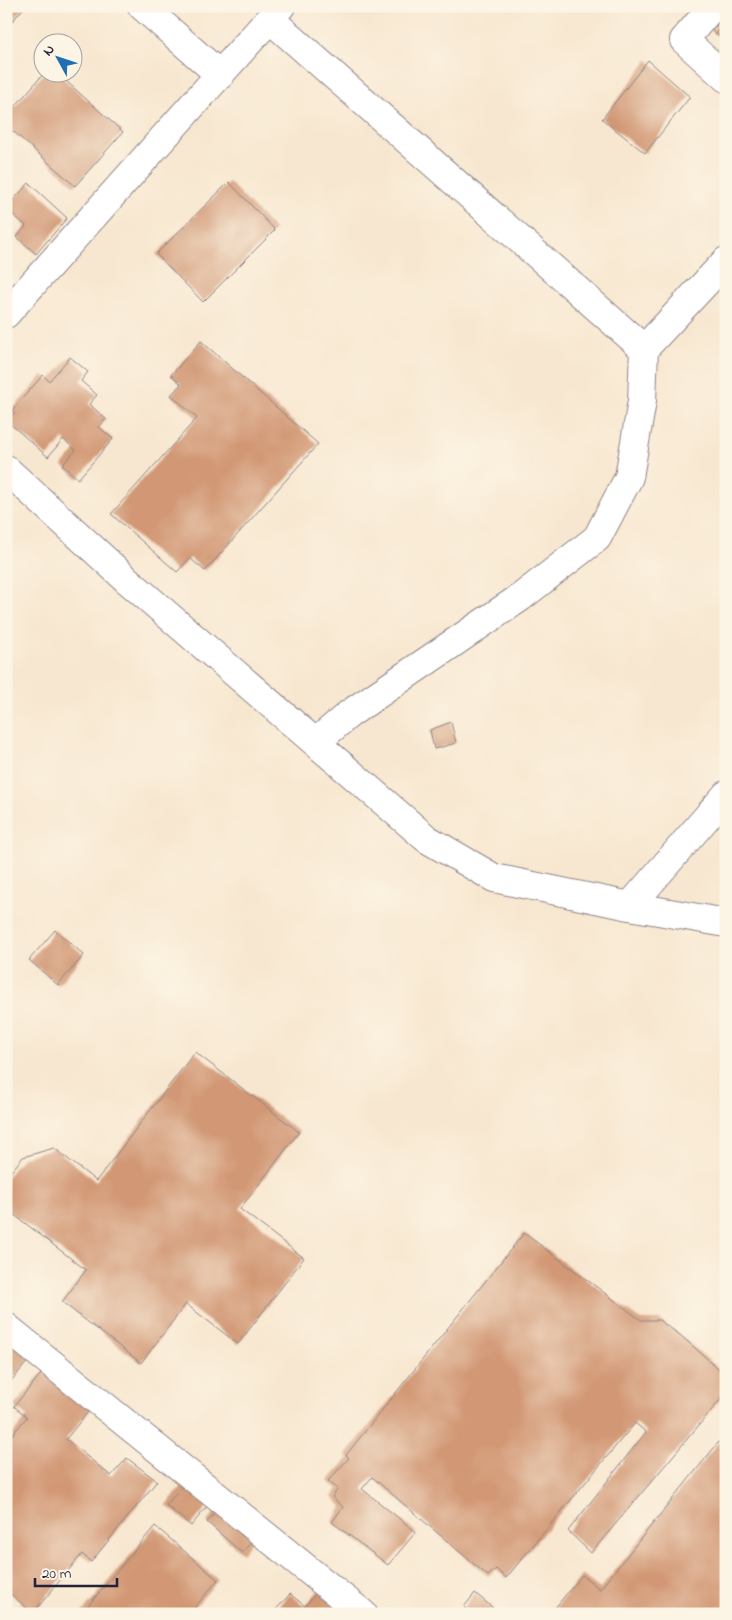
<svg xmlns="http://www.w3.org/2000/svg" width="732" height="1620" font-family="'Indie Flower',sans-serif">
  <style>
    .building { fill: #d29874 }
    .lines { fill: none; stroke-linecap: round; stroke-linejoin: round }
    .minor-casing { stroke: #8d8486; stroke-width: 30 }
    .minor { stroke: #fff; stroke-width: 28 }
  </style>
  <rect width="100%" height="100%" fill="#fcf5e5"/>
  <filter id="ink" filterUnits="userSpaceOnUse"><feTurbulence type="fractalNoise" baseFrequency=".02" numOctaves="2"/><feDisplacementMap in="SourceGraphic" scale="10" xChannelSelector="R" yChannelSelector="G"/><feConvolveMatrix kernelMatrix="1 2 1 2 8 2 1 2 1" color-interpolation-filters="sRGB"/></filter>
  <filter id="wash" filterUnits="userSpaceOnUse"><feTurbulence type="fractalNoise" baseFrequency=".0096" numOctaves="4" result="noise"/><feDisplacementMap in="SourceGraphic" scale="20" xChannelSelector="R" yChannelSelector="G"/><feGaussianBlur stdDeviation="1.12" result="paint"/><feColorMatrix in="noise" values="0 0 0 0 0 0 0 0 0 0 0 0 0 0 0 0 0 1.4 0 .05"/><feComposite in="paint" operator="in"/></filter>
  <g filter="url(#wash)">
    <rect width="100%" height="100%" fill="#f8e7d0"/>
    <g id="blocks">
      <g class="building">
        <polygon points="6,6 25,6 6,29"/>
        <polygon points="726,14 726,42 712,31"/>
        <polygon points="648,60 690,97 645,153 602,119"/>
        <polygon points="45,72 56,72 123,132 75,186 6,125 6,117"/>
        <polygon points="229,182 275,230 203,302 156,254"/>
        <polygon points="29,183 67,218 36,254 17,237 26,226 6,208"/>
        <polygon points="201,341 318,444 205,571 190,558 177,572 111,514 197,418 171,395 181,384 171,375"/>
        <polygon points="70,357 88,372 81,381 97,395 89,404 106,419 99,427 113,439 78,479 62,465 76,450 63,439 48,457 7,421 14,413 12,410 43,375 49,381"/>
        <polygon points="451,722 456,743 434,749 430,730"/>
        <polygon points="55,930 84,955 58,985 29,960"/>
        <polygon points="195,1052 299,1132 240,1209 304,1258 238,1344 186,1304 141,1363 62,1302 86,1270 8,1210 6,1178 23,1157 54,1148 96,1181"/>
        <polygon points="524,1233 641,1320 659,1320 680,1335 726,1375 726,1393 591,1553 568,1531 646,1432 635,1423 506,1578 496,1569 488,1576 372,1477 362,1489 416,1532 388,1565 332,1522 343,1507 332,1497 338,1489 328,1481 349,1458 346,1455"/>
        <polygon points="6,1331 34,1354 6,1387"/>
        <polygon points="46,1368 92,1407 66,1439 111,1476 127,1458 157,1481 91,1562 82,1554 33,1613 6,1590 6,1442 27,1417 14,1406"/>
        <polygon points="726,1433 726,1614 562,1614 555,1608 582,1575 600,1589"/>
        <polygon points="189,1478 213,1499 191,1526 166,1505"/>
        <polygon points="221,1505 256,1536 242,1553 207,1522"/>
        <polygon points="155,1526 218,1580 189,1614 81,1614"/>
        <polygon points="324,1584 359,1614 272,1614 290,1594 305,1606"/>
        <polygon points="475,1593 493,1608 488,1614 472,1614 464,1607"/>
      </g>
    </g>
  </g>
  <g filter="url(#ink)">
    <use href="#blocks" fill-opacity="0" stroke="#8d8486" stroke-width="1"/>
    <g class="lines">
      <defs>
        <g id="minor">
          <polyline points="142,6 220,75"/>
          <polyline points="713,6 684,40 726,78"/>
          <polyline points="270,19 644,349"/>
          <polyline points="6,314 281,6"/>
          <polyline points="6,469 126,579 427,839 494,878 630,906 726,923"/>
          <polyline points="316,742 349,714 521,597 597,538 629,477 642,401 644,349 726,261"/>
          <polyline points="630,906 726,795"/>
          <polyline points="6,1327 363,1614"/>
        </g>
      </defs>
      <use href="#minor" class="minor-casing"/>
      <use href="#minor" class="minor"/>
    </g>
  </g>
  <rect width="732" height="1620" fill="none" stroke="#fcf5e5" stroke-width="25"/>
  <g transform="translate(58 58) rotate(310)"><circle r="24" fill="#fcf5e5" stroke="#a5a1a1"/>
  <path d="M0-4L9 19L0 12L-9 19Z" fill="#1f6fb2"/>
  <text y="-8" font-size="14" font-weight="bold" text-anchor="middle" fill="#22223b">N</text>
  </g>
  <path d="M35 1578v8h82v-8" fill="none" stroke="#22223b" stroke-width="2.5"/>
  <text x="42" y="1578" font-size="15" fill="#22223b" stroke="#fcf5e5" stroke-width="4" paint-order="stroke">20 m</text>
</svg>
